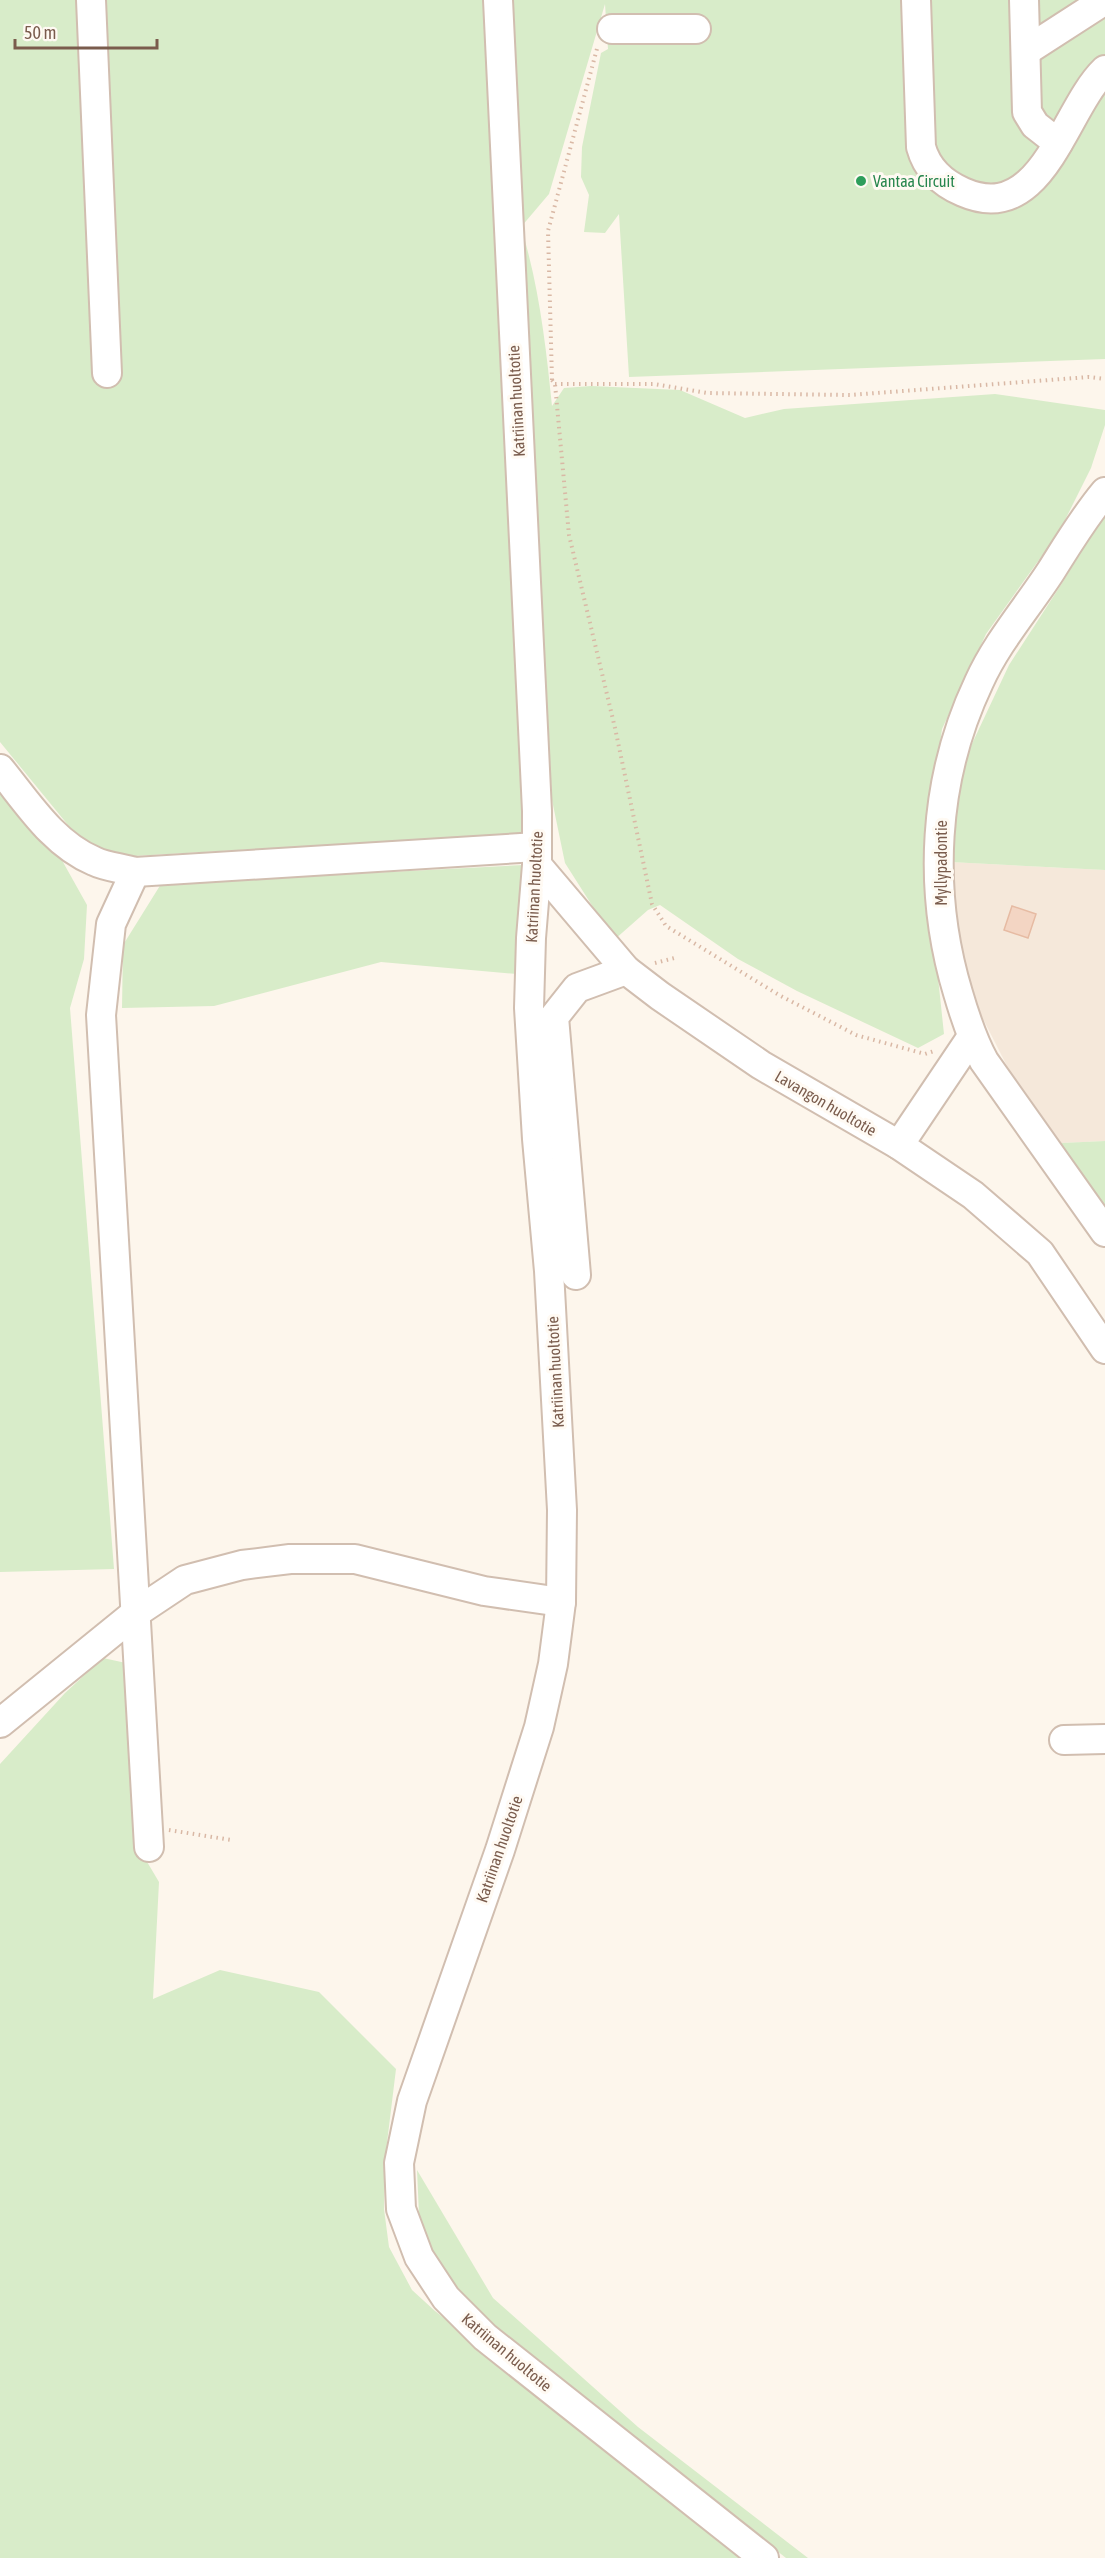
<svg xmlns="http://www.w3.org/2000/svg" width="1105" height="2558" font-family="'Asap Condensed',sans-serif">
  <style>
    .residential { fill: #f5e8da }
    .green { fill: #d8ecc9 }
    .building { fill: #f3d5c3; stroke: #e6bba3; stroke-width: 1.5 }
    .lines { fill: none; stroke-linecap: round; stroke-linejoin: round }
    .minor-casing { stroke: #d1beb0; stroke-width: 32 }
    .path { stroke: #d9b8a5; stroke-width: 4; stroke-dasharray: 1.5 4.5; stroke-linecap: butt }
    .minor { stroke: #fff; stroke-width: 28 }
    .leisure-dot { fill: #2e9e5b; stroke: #fffaf3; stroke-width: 2 }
    .labels { text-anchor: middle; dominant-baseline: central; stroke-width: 6; stroke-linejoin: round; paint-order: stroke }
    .leisure-label { font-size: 16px; fill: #27864d; stroke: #fffaf3; text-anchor: start }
    .street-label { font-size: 16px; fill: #7a5c4d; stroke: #fffaf3 }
  </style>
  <rect width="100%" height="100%" fill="#fdf6ec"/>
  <polygon class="residential" points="950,862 1105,870 1105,1141 1061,1143 1007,1066 979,1011 955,938"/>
  <g class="green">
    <polygon points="0,0 81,0 97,381 114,386 98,0 485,0 524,834 134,856 104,852 77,836 0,742"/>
    <path d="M 511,0 L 1105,0 L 1105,359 L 629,377 L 619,214 L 605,233 L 584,232 L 589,195 L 581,177 L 582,147 L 601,53 L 608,49 L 605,4 L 549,194 L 521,227 C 539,286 546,346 552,406 L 564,388 L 591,386 L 680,390 L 745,418 L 784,409 L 995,394 L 1105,410 L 1105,425 L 1091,468 L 1059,532 L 986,634 L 942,729 L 925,855 L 944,1034 L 918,1048 L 797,991 L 738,959 L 660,905 L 648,910 L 614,940 L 565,863 L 552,800 Z"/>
    <polygon points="1105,507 1105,870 950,862 954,814 970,748 1009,665 1066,577"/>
    <polygon points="0,783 59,855 87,905 84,959 70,1008 114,1569 0,1572"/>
    <polygon points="523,865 517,974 381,962 214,1006 122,1008 123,945 161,884"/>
    <polygon points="1105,1141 1105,1210 1087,1187 1061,1143"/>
    <polygon points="103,1658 126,1663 140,1850 159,1882 153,1999 220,1970 319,1992 396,2069 385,2159 384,2209 389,2247 412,2290 435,2311 746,2558 0,2558 0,1764 65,1693"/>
    <polygon points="417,2170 493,2298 638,2427 808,2558 786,2558 464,2302 430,2253 419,2215"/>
  </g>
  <polygon class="building" points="1012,906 1036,914 1028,938 1004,930"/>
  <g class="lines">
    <defs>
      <g id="minor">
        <polyline points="91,0 107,373"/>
        <polyline points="498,0 537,811 537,865 531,938 529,1008 537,1139 549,1271 562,1510 561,1602 553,1664 539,1727 500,1850 412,2101 399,2163 401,2209 419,2257 446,2298 485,2337 764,2558"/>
        <path d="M 916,0 L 921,147 C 927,169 942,183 963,192 C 1043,227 1063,110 1105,70"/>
        <polyline points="1024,0 1027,112 1035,125 1058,143"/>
        <polyline points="612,29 696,29"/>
        <polyline points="1026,51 1105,0"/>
        <path d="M 1105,492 C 1084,517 1068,544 1051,571 C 1027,608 997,642 979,682 C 933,779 927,890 958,993 C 965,1017 972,1039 984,1061 L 1105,1232"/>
        <path d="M 0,769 C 27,802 53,844 94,861 C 106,867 122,868 135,872 L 537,847"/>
        <polyline points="537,865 626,970 660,996 761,1065 899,1145 973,1195 1040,1253 1105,1349"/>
        <polyline points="135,872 111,924 101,1015 149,1847"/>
        <polyline points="899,1145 971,1038"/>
        <polyline points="576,1275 554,1017 577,988 626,970"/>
        <polyline points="0,1723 137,1612 185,1580 242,1565 290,1559 355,1559 484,1591 561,1602"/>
        <polyline points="1064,1740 1105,1739"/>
      </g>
    </defs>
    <use href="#minor" class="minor-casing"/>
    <g class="path">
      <polyline points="552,380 555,384 569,535 615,728 652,904 666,926 779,995 856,1035 925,1054 934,1051"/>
      <polyline points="552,380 548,231 598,45"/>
      <polyline points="555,384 654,384 707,393 850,395 1089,377 1105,379"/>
      <polyline points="655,963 678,957"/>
      <polyline points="169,1830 231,1840"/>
    </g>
    <use href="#minor" class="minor"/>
  </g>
  <circle class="leisure-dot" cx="861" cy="181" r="6"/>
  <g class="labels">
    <g class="leisure-label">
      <text x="873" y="181">Vantaa Circuit</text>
    </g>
    <g class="street-label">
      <text transform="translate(516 401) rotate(-93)">Katriinan huoltotie</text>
      <text transform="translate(941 863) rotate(-90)">Myllypadontie</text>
      <text transform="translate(534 887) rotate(-87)">Katriinan huoltotie</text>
      <text transform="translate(826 1103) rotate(30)">Lavangon huoltotie</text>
      <text transform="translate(555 1372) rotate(-93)">Katriinan huoltotie</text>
      <text transform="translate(499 1849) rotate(-71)">Katriinan huoltotie</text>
      <text transform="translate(507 2352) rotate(40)">Katriinan huoltotie</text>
    </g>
  </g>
  <path d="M15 39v9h142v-9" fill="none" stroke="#7a5c4d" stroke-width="3"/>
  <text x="24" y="39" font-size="18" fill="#7a5c4d" stroke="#fffaf3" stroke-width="4.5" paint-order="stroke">50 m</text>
</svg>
